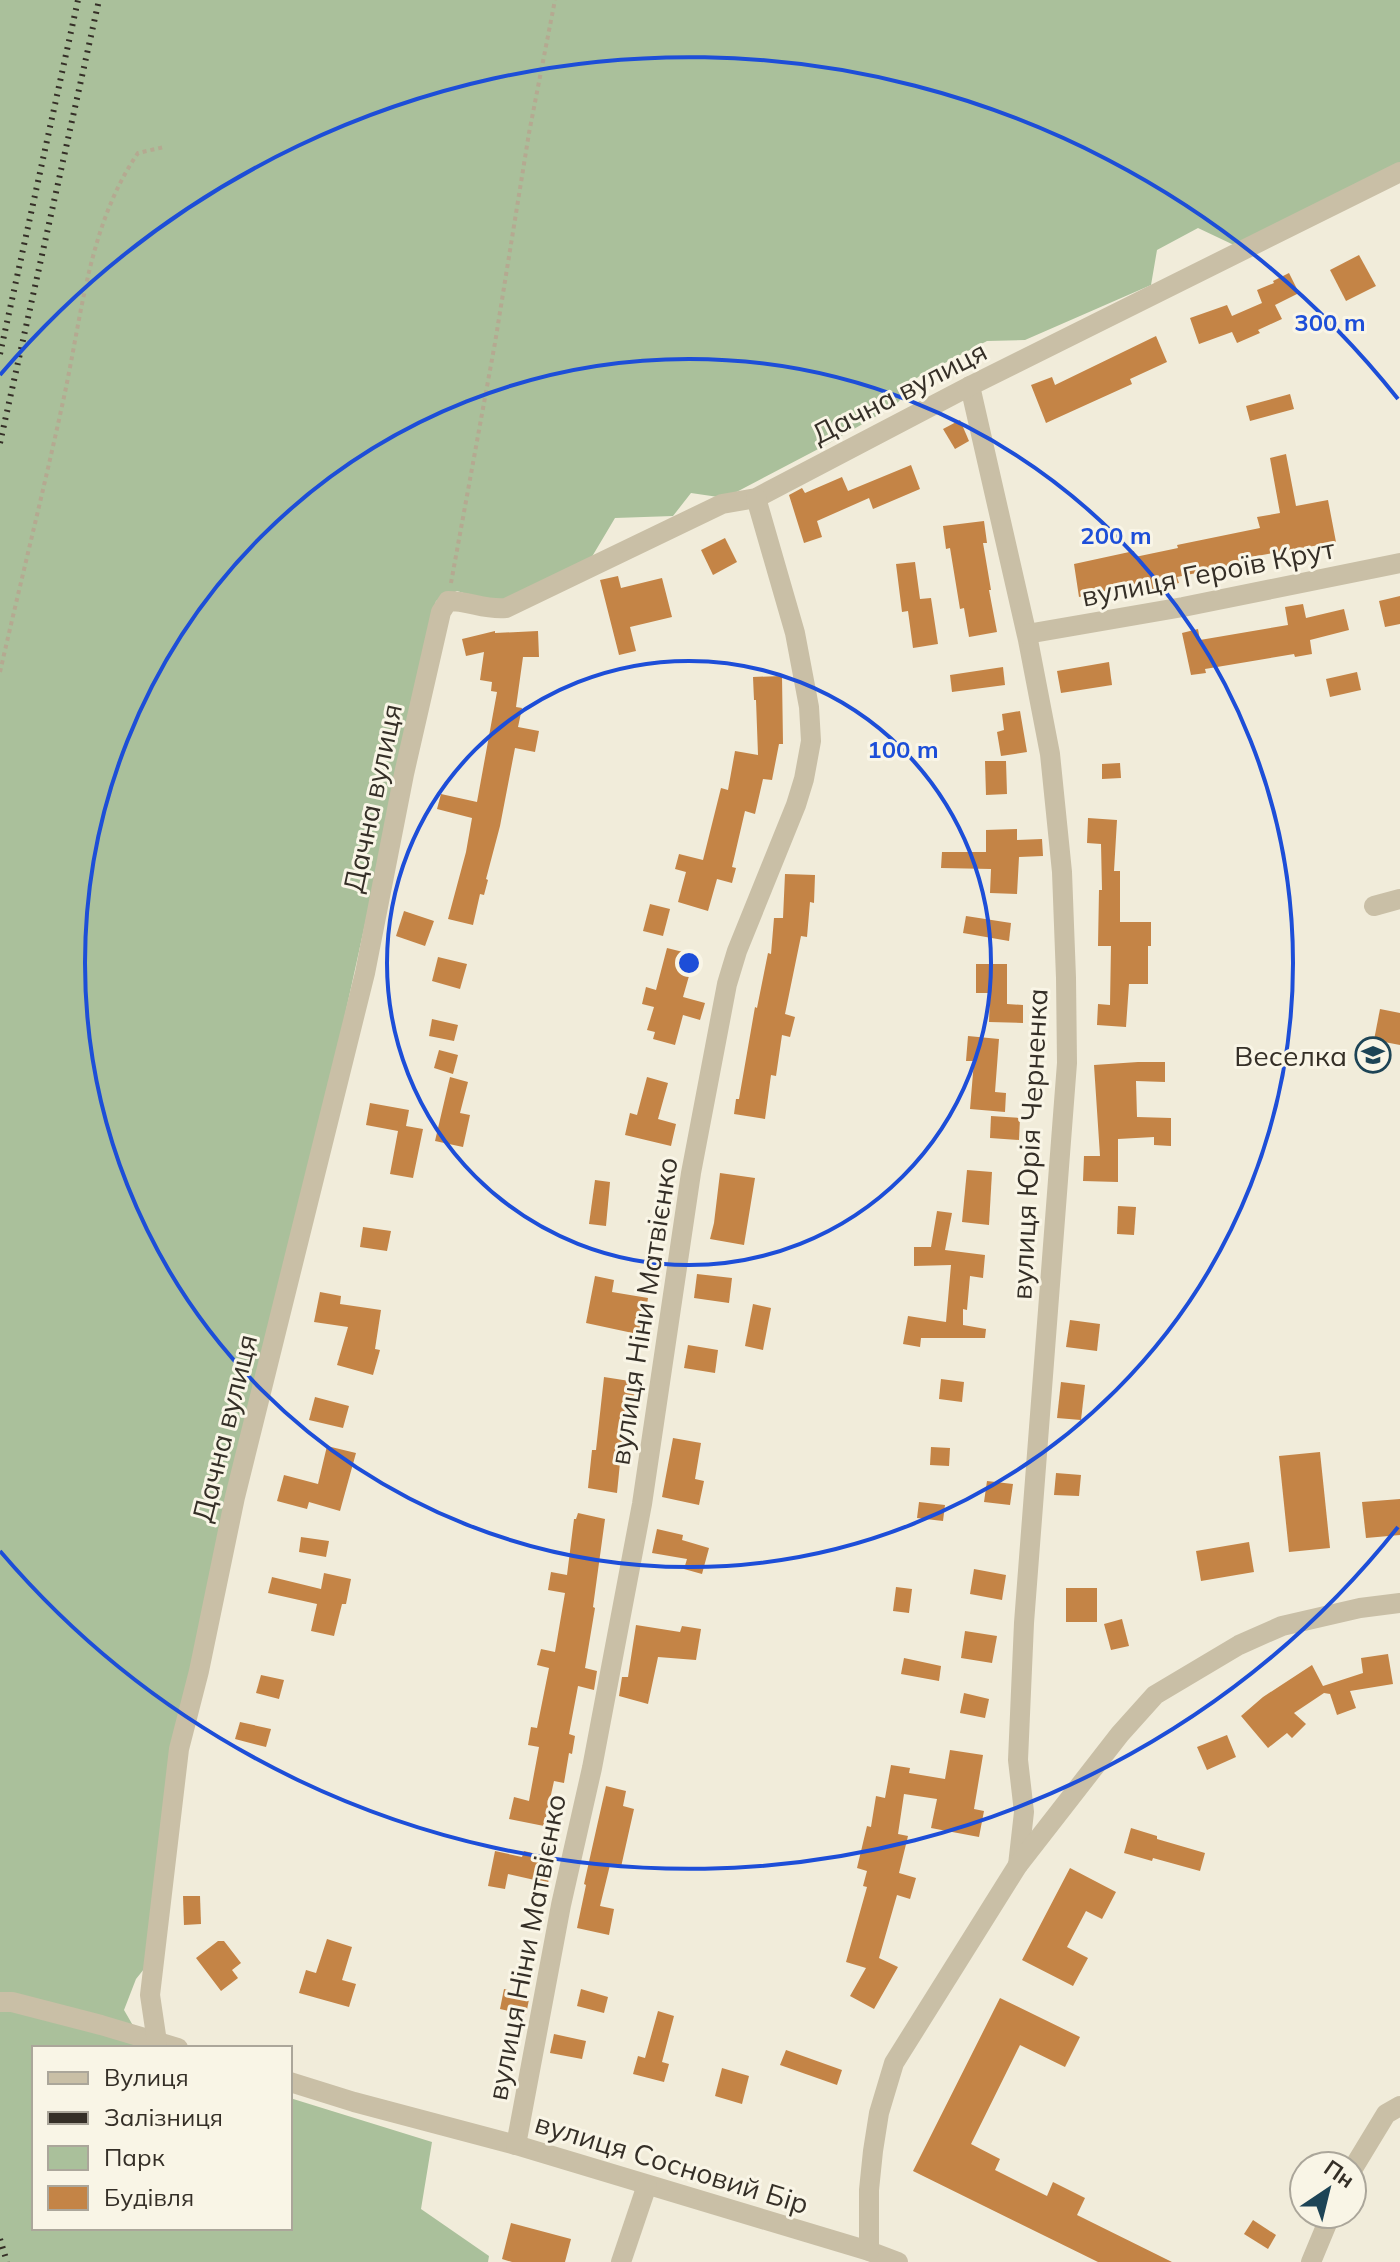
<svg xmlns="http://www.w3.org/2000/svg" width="1400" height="2262" font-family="Mulish,sans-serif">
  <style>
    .green { fill: #aac09b }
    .building { fill: #c48446 }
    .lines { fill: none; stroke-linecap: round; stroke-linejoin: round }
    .path { stroke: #b5a991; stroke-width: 4; stroke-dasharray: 4 4; stroke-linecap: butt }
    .minor { stroke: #c9bfa6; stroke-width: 20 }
    .rail { stroke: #352f27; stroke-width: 6; stroke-dasharray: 2 6; stroke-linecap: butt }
    .ring { fill: none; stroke: #1d4ed8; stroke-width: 4 }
    .labels { text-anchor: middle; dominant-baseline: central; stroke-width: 6; stroke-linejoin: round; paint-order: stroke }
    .street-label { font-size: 28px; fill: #352f27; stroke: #f9f5e6 }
    .poi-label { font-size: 28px; fill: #352f27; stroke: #f9f5e6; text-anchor: end }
    .centre { fill: #1d4ed8; stroke: #f9f5e6; stroke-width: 4 }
    .ring-label { font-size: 24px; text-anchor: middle; font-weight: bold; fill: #1d4ed8; stroke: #f9f5e6; stroke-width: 6; stroke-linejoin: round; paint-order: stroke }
  </style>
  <rect width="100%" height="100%" fill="#f1ecda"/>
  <polygon class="green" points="0,0 1400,0 1400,163 1236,246 1198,228 1157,250 1151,285 1025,340 987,341 918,377 896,405 824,446 725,498 691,493 673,516 615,518 590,560 496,603 457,591 436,601 314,1156 166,1787 148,1964 136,1979 124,2010 146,2048 34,2048 34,2228 290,2228 290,2098 432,2142 421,2209 489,2256 488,2262 0,2262"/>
  <g class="building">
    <polygon points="1359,255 1376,286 1346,301 1330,270"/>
    <polygon points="1289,273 1299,293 1275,305 1282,319 1258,330 1260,333 1237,343 1232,332 1199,344 1190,318 1227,305 1232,316 1262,303 1257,290 1274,283 1273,281"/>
    <polygon points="1156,336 1167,362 1130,379 1132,384 1046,423 1031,385 1052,377 1055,385"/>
    <polygon points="1290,394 1294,409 1250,421 1246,406"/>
    <polygon points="960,420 969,441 955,449 943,429"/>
    <polygon points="1286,454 1296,506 1328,500 1336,542 1240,559 1240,564 1177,577 1179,583 1166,586 1168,593 1152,596 1149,581 1079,597 1074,564 1134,551 1135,557 1178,548 1177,545 1260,528 1257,517 1280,513 1270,458"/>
    <polygon points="911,465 920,489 873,509 869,498 817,521 822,537 804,543 789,495 802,488 805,493 842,477 848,491"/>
    <polygon points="984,521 987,543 983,543 991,590 989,590 997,632 969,637 964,608 960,609 950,548 946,549 943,526"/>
    <polygon points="725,538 737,562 713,575 701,550"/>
    <polygon points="915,562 920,599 931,598 938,644 913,648 908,611 902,612 896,564"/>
    <polygon points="618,576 621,588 662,578 672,617 630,627 636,651 619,655 600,580"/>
    <polygon points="1400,596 1400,624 1385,627 1379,601"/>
    <polygon points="1303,604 1306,618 1344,609 1349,630 1310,640 1312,654 1295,657 1294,654 1205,669 1206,673 1191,675 1182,633 1198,629 1200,640 1288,625 1285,607"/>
    <polygon points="495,631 495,633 538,631 539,657 523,657 516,707 522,708 518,727 539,731 535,752 515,748 500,826 486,879 488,880 484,895 480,894 473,925 448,919 466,852 472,818 437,809 441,794 477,802 497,692 491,691 492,682 480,680 484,652 466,656 462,639"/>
    <polygon points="1109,662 1112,685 1061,693 1057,671"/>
    <polygon points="1003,667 1005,685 952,692 950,675"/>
    <polygon points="1357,672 1361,690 1330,697 1326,679"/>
    <polygon points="782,676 783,744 779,744 772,780 763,779 755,814 745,811 732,867 736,868 732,883 717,879 708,911 678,902 686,872 675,869 679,854 703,860 721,788 728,790 735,751 758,755 756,700 754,700 753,677"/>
    <polygon points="1020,711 1027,752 1001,756 997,732 1004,730 1002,714"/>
    <polygon points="985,761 1006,761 1007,794 986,795"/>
    <polygon points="1120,763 1121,778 1102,779 1102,764"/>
    <polygon points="1088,818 1117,820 1114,871 1120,871 1120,922 1151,922 1151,946 1148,946 1148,984 1129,984 1126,1027 1097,1025 1098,1004 1110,1005 1111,946 1098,946 1099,890 1102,890 1101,844 1087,843"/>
    <polygon points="1017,829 1017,840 1042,839 1043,856 1019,857 1017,894 990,893 991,869 941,868 942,852 986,852 986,830"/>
    <polygon points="785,874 815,875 814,903 810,902 807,937 801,936 785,1014 795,1017 790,1037 782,1035 776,1076 771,1075 765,1119 734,1114 736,1099 739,1099 755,1007 757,1008 768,953 771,954 774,918 783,918"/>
    <polygon points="650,904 670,909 663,936 643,931"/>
    <polygon points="404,911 434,921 425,946 396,936"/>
    <polygon points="966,916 1011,923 1009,941 963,933"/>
    <polygon points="667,948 695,955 683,997 705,1003 700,1020 683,1015 675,1045 653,1039 655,1032 647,1030 654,1007 642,1004 646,987 656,990"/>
    <polygon points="438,957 467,964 460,989 432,981"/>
    <polygon points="976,964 1007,964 1007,1004 1023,1005 1023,1023 989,1022 990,993 976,993"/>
    <polygon points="1380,1009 1400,1013 1400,1045 1374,1040"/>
    <polygon points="432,1019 458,1025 454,1041 429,1036"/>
    <polygon points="968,1036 999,1039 995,1092 1006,1093 1005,1112 970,1109 974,1061 966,1061"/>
    <polygon points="439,1050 458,1055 453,1074 434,1068"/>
    <polygon points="1138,1062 1165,1062 1165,1082 1136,1081 1137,1117 1171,1118 1171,1146 1154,1145 1154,1137 1118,1139 1118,1182 1083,1181 1084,1156 1100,1156 1094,1065"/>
    <polygon points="450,1077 468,1082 460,1113 470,1115 463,1147 435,1141"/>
    <polygon points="647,1077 668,1083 658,1119 676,1124 671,1146 625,1135 630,1113 637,1115"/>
    <polygon points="370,1103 409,1110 406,1126 423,1129 413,1178 390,1174 398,1131 366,1125"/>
    <polygon points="991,1116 1020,1118 1019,1140 990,1138"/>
    <polygon points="967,1170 992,1172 989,1225 962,1222"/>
    <polygon points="720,1173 755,1178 744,1245 710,1239 714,1223"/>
    <polygon points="595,1180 610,1182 606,1226 589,1224"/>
    <polygon points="1118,1206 1136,1207 1134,1235 1117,1234"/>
    <polygon points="937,1211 952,1213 945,1250 985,1255 983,1278 970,1276 967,1310 963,1309 963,1325 986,1329 985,1338 921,1338 920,1347 903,1344 908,1316 946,1322 951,1265 914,1266 914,1247 931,1247"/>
    <polygon points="363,1227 391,1231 387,1251 360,1247"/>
    <polygon points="697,1274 732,1278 729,1303 694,1298"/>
    <polygon points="595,1276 614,1280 612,1292 648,1298 642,1335 586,1323"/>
    <polygon points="320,1292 341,1296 340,1304 381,1310 375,1349 380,1350 373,1375 337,1365 348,1327 314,1322"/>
    <polygon points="753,1304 771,1308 763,1350 745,1346"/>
    <polygon points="1070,1320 1100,1324 1097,1351 1066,1347"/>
    <polygon points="688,1345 718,1350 715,1373 684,1368"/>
    <polygon points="604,1377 636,1382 633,1403 626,1402 617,1493 588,1488 592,1450 596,1450"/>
    <polygon points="941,1379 964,1382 962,1402 939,1399"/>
    <polygon points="1061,1382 1085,1385 1081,1420 1057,1418"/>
    <polygon points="315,1397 349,1406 343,1428 309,1420"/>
    <polygon points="673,1438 701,1443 695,1479 704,1481 699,1505 662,1497"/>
    <polygon points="327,1446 356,1453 340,1511 309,1502 307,1509 277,1501 284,1475 318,1484"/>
    <polygon points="931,1447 950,1448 949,1466 930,1465"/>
    <polygon points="1320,1452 1330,1548 1289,1552 1279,1456"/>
    <polygon points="1056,1473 1081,1475 1079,1496 1054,1495"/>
    <polygon points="987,1481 1013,1484 1010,1505 984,1502"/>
    <polygon points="1400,1499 1400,1535 1366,1538 1362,1502"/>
    <polygon points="919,1502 945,1505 943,1521 917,1518"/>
    <polygon points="578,1513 605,1519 593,1607 595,1608 585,1668 597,1671 594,1690 578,1686 569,1734 575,1736 572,1754 569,1753 564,1783 554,1781 544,1826 509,1819 514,1797 529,1801 539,1747 528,1745 531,1727 537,1728 549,1668 537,1665 541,1649 555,1652 565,1593 548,1590 551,1572 567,1575 574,1519 576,1519"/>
    <polygon points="657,1529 683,1535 682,1540 709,1548 702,1574 684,1569 687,1559 652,1553"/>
    <polygon points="301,1537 329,1541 326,1557 299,1552"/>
    <polygon points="1249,1542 1254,1572 1201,1581 1196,1551"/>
    <polygon points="974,1569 1006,1575 1002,1600 970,1594"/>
    <polygon points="324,1573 351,1579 346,1604 342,1604 334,1636 311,1631 317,1604 268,1593 272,1577 321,1589"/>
    <polygon points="896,1587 912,1589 909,1613 893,1611"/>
    <rect x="1066" y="1588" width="31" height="34"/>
    <polygon points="1122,1619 1129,1646 1111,1650 1104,1624"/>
    <polygon points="636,1625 680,1632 682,1626 701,1629 696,1660 658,1657 648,1704 619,1696 622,1677 628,1677"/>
    <polygon points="965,1631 997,1636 992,1663 961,1658"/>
    <polygon points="1388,1654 1393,1684 1350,1691 1356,1708 1337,1715 1330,1694 1324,1693 1294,1713 1306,1724 1292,1738 1287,1733 1268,1748 1241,1716 1263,1697 1312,1665 1323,1686 1363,1673 1361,1658"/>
    <polygon points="904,1658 941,1666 939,1681 901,1674"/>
    <polygon points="261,1675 284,1680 279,1699 256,1693"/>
    <polygon points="964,1693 989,1699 985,1718 960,1713"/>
    <polygon points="240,1722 271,1729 266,1747 235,1739"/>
    <polygon points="1227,1735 1236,1757 1207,1770 1197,1747"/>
    <polygon points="950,1750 983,1755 974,1809 984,1811 979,1837 931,1828 937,1799 904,1794 898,1834 908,1836 899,1873 916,1878 910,1899 897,1895 879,1958 898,1967 874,2009 850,1996 866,1968 846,1962 867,1887 863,1886 867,1871 857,1868 867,1826 871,1827 876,1796 885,1798 891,1765 910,1768 909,1773 945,1779"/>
    <polygon points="606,1786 626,1791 623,1806 634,1809 621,1867 610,1865 600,1906 614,1909 609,1935 577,1928 586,1885 584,1884"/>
    <polygon points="1131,1828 1157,1836 1157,1839 1205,1853 1200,1871 1153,1858 1152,1861 1124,1853"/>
    <polygon points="495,1851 522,1857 524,1851 554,1858 548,1883 508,1874 505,1889 488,1886"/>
    <polygon points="1070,1868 1116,1892 1102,1919 1086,1911 1067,1947 1088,1958 1073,1986 1022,1960"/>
    <polygon points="183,1896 200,1896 201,1924 184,1925"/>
    <polygon points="327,1939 352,1947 342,1980 356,1984 349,2007 299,1993 306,1970 316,1973"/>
    <polygon points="218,1941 224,1941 241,1963 232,1970 238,1978 221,1991 196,1958"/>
    <polygon points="504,1989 530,1994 526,2015 500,2009"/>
    <polygon points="581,1989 608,1997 604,2013 577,2006"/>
    <polygon points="1000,1998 1080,2037 1065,2067 1020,2045 971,2144 1000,2159 995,2170 1047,2196 1053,2182 1085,2198 1077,2215 1172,2262 1098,2262 913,2171"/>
    <polygon points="658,2011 674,2016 662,2062 669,2064 664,2082 633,2074 638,2056 645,2058"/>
    <polygon points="554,2034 586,2041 582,2059 550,2053"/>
    <polygon points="786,2050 842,2070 837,2085 780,2065"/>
    <polygon points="722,2068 749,2076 742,2104 715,2096"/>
    <polygon points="1253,2220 1276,2235 1268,2249 1244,2234"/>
    <polygon points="511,2223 571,2239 565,2262 512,2262 502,2259"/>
  </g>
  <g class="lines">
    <g class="path">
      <polyline points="451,583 495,343 529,133 555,0"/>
      <path d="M 0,672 C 21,580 44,489 64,397 C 82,314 89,224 138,153 L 164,147"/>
    </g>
    <g class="minor">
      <polyline points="970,386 1028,640 1050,754 1062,872 1066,978 1067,1063 1024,1623 1018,1760 1024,1812 1018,1865"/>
      <polyline points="1027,634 1183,607 1400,563"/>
      <polyline points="1374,906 1400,899"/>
      <polyline points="0,2002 12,2002 101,2025 178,2048"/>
      <path d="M 157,2042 L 150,1995 L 179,1749 L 199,1671 L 235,1497 L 365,973 L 404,774 L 441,612 L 448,601 C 470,601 484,610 506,608 L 722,504 L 756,498 L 970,386 L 1400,172"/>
      <polyline points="290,2082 354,2102 516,2145 869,2251 898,2262"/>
      <polyline points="516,2145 561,1905 592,1768 642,1504 691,1173 727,984 737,951 796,805 804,779 811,741 809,707 795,633 756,498"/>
      <polyline points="1352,2170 1386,2114 1400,2106"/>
      <polyline points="869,2251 869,2190 873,2151 879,2113 894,2063 1018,1865 1120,1734 1155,1695 1239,1645 1282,1626 1360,1608 1400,1603"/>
      <polyline points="621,2262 647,2185"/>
      <polyline points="1311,2262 1331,2214"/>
    </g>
    <g class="rail">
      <polyline points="0,354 78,0"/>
      <polyline points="0,443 99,0"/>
      <polyline points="0,2239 7,2262"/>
    </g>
  </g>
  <g class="ring">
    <circle cx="689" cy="963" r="302"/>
    <circle cx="689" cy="963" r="604"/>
    <path d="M1398 1527A906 906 0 0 1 0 1551M0 375A906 906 0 0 1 1398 399"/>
  </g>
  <defs>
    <symbol id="school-ring" viewBox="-11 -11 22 22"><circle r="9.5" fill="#f9f5e6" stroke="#1d4456" stroke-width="1.5"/><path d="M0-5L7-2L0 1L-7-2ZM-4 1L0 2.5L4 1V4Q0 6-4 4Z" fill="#1d4456"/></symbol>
  </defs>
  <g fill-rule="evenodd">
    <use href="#school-ring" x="1353" y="1035" width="40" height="40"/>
  </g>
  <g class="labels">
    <g class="street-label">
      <text transform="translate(899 392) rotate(-27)">Дачна вулиця</text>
      <text transform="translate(1208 572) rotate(-11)">вулиця Героїв Крут</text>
      <text transform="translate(372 798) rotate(-78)">Дачна вулиця</text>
      <text transform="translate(1029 1144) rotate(-87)">вулиця Юрія Черненка</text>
      <text transform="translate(643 1311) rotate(-81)">вулиця Ніни Матвієнко</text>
      <text transform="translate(224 1428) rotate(-76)">Дачна вулиця</text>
      <text transform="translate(526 1947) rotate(-79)">вулиця Ніни Матвієнко</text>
      <text transform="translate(672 2163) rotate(17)">вулиця Сосновий Бір</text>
    </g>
    <g class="poi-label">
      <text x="1347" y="1055">Веселка</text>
    </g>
  </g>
  <circle cx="689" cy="963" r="12" class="centre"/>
  <g class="ring-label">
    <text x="1330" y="331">300 m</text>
    <text x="1116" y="544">200 m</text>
    <text x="903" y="758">100 m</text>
  </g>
  <rect x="32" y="2046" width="260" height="184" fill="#f9f5e6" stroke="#aba69a" stroke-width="2"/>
  <rect x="48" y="2072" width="40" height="12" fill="#c9bfa6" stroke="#aba69a" stroke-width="2"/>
  <text x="104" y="2086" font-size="24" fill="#352f27">Вулиця</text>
  <rect x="48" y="2112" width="40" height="12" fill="#352f27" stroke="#aba69a" stroke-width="2"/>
  <text x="104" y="2126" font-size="24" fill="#352f27">Залізниця</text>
  <rect x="48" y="2146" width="40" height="24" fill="#aac09b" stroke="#aba69a" stroke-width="2"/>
  <text x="104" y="2166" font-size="24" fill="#352f27">Парк</text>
  <rect x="48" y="2186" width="40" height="24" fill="#c48446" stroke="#aba69a" stroke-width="2"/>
  <text x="104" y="2206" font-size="24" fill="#352f27">Будівля</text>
  <g transform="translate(1328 2190) rotate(35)"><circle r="38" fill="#f9f5e6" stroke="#aba69a" stroke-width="2"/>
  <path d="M0-6L14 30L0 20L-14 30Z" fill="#1d4456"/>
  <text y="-12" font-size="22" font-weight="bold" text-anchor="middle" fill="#352f27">Пн</text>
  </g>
</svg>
